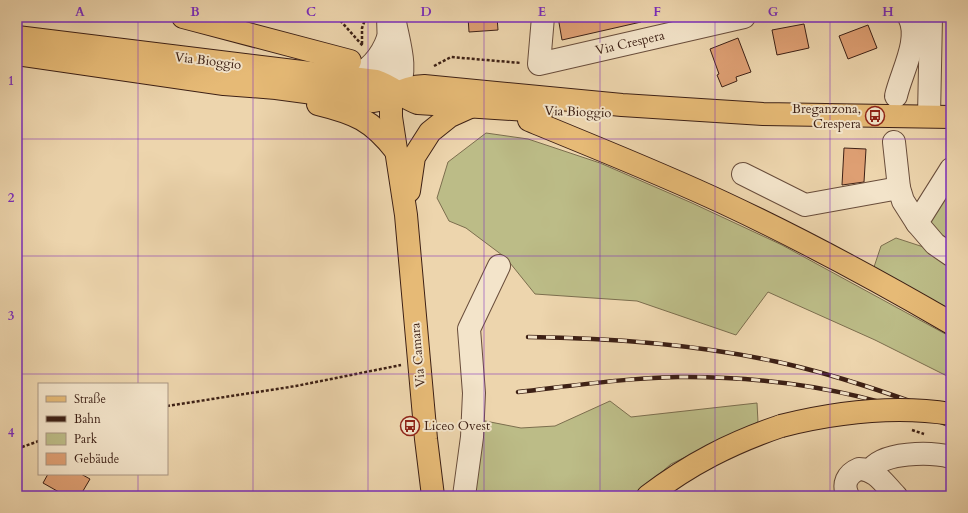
<svg xmlns="http://www.w3.org/2000/svg" width="968" height="513" font-family="Cardo,serif">
  <style>
    .green { fill: #bcbc87; stroke: #7c6e4e }
    .building { fill: #de9f73; stroke: #3d2015 }
    .lines { fill: none; stroke-linecap: round; stroke-linejoin: round }
    .minor-casing { stroke: #694d3b; stroke-width: 24 }
    .major-casing { stroke: #3d2015; stroke-width: 24 }
    .highway-casing { stroke: #3d2015; stroke-width: 24 }
    .path { stroke: #3d2015; stroke-width: 2.5; stroke-dasharray: 3 2; stroke-linecap: butt }
    .minor { stroke: #f3e4ca; stroke-width: 22 }
    .major { stroke: #e6ba76; stroke-width: 22 }
    .highway { stroke: #e6ba76; stroke-width: 22 }
    .rail-casing { stroke: #3d2015; stroke-width: 4.5 }
    .rail { stroke: #f3e4ca; stroke-width: 3; stroke-dasharray: 9; stroke-linecap: butt }
    .highway-bridge-casing { stroke: #3d2015; stroke-width: 24; stroke-linecap: butt }
    .highway-bridge { stroke: #e6ba76; stroke-width: 22 }
    .grid { fill: none; stroke: #7b2cbf; stroke-width: 1; stroke-opacity: 0.55 }
    .labels { text-anchor: middle; dominant-baseline: central; stroke-width: 4; stroke-linejoin: round; paint-order: stroke }
    .street-label { font-size: 13px; fill: #3d2015; stroke: #f3e4ca }
    .poi-label { font-size: 13px; fill: #3d2015; stroke: #f3e4ca; text-anchor: end }
    .neatline { fill: none; stroke: #7b2cbf; stroke-width: 1.5 }
    .grid-label { font-size: 13px; text-anchor: middle; font-weight: bold; fill: #7b2cbf }
  </style>
  <rect width="100%" height="100%" fill="#edd5ad"/>
  <filter id="stains"><feTurbulence type="fractalNoise" baseFrequency=".005" numOctaves="4"/><feColorMatrix values="0 0 0 0 .2 0 0 0 0 .09 0 0 0 0 .02 0 0 0 .5 -.17"/></filter>
  <radialGradient id="worn" r=".72"><stop offset=".6" stop-color="#630" stop-opacity="0"/><stop offset="1" stop-color="#630" stop-opacity=".3"/></radialGradient>
  <g class="green">
    <polygon points="486,133 528,139 600,163 692,203 782,245 951,337 951,378 875,340 768,292 736,335 637,301 535,294 506,258 466,228 449,221 437,198 448,162"/>
    <polygon points="945,195 951,199 951,254 929,220"/>
    <polygon points="896,238 951,256 951,310 874,267 881,246"/>
    <polygon points="610,401 631,417 757,403 758,422 671,464 634,496 471,496 480,420 521,428 555,426"/>
  </g>
  <g class="building">
    <polygon points="468,17 497,17 498,30 469,32"/>
    <polygon points="558,17 640,17 641,22 562,40"/>
    <polygon points="804,24 809,48 777,55 772,30"/>
    <polygon points="868,25 877,48 848,59 839,36"/>
    <polygon points="738,38 751,72 736,77 737,81 722,87 717,75 719,74 710,49"/>
    <polygon points="844,148 866,149 864,182 842,185"/>
    <polygon points="48,474 81,474 90,479 80,496 66,496 43,483"/>
  </g>
  <g class="lines">
    <defs>
      <g id="minor">
        <path d="M 388,17 L 390,78 L 397,92 C 409,69 398,41 394,17"/>
        <polyline points="543,17 539,64 744,17"/>
        <path d="M 350,79 C 369,71 381,58 388,38"/>
        <path d="M 896,96 C 901,73 921,39 909,17"/>
        <polyline points="929,116 931,17"/>
        <polyline points="894,142 899,188 903,201 917,223"/>
        <polyline points="951,169 917,223 935,244 951,255"/>
        <polyline points="743,174 805,205 899,188"/>
        <path d="M 870,471 C 882,451 931,452 951,457"/>
        <polyline points="464,496 472,437 474,393 469,329 499,266"/>
        <path d="M 848,496 C 842,484 847,474 859,469 C 876,469 885,485 896,496"/>
      </g>
      <g id="major">
        <path d="M 17,37 L 376,81 C 392,86 403,98 418,103 L 542,111"/>
        <path d="M 17,54 L 224,84 L 276,88 L 373,101 C 391,99 404,86 424,86 L 622,105 L 763,114 L 951,117"/>
        <polyline points="397,92 391,106 391,117 406,215 426,439 433,496"/>
        <path d="M 318,104 C 355,113 372,120 396,151"/>
        <polyline points="409,191 414,157 430,132 450,116 470,107"/>
      </g>
      <g id="highway">
        <polyline points="183,17 350,61"/>
        <path d="M 529,120 C 594,147 660,173 724,203 C 801,239 877,280 951,323"/>
        <path d="M 648,496 C 690,464 731,443 781,426"/>
      </g>
    </defs>
    <use href="#minor" class="minor-casing"/>
    <use href="#major" class="major-casing"/>
    <use href="#highway" class="highway-casing"/>
    <g class="path">
      <polyline points="337,17 363,46"/>
      <polyline points="362,44 362,28 366,17"/>
      <polyline points="434,66 451,57 521,63"/>
      <polyline points="167,406 296,386 401,365"/>
      <polyline points="912,430 924,434"/>
      <polyline points="17,446 22,447 39,441"/>
    </g>
    <use href="#minor" class="minor"/>
    <use href="#major" class="major"/>
    <use href="#highway" class="highway"/>
    <defs>
      <g id="rail">
        <path d="M 528,337 C 612,338 695,344 778,362 C 837,375 894,395 951,416"/>
        <path d="M 518,392 C 571,386 625,378 678,377 C 771,376 865,391 951,426"/>
      </g>
    </defs>
    <use href="#rail" class="rail-casing"/>
    <use href="#rail" class="rail"/>
    <defs>
      <path id="highway-bridge" d="M 781,426 C 837,412 894,405 951,414"/>
    </defs>
    <use href="#highway-bridge" class="highway-bridge-casing"/>
    <use href="#highway-bridge" class="highway-bridge"/>
  </g>
  <path class="grid" d="M 138,17 L 138,384M 253,17 L 253,496M 368,17 L 368,496M 484,17 L 484,496M 600,17 L 600,496M 715,17 L 715,496M 830,17 L 830,496M 17,139 L 951,139M 17,256 L 951,256M 17,374 L 951,374M 138,474 L 138,496"/>
  <defs>
    <symbol id="bus-ring" viewBox="-11 -11 22 22"><circle r="9.5" fill="#f3e4ca" stroke="#8f2418" stroke-width="1.5"/><path d="M-5-6H5V4H4V6H2V4H-2V6H-4V4H-5ZM-3.5-4V0h7V-4ZM-3.5 1.2v1.5H-2V1.2ZM2 1.2v1.5H3.5V1.2Z" fill="#8f2418"/></symbol>
  </defs>
  <g fill-rule="evenodd">
    <use href="#bus-ring" x="864" y="105" width="22" height="22"/>
    <use href="#bus-ring" x="399" y="415" width="22" height="22"/>
  </g>
  <g class="labels">
    <g class="street-label">
      <text transform="translate(630 43) rotate(-13)">Via Crespera</text>
      <text transform="translate(208 61) rotate(7)">Via Bioggio</text>
      <text transform="translate(578 112) rotate(2)">Via Bioggio</text>
      <text transform="translate(418 355) rotate(-95)">Via Camara</text>
    </g>
    <g class="poi-label">
      <text x="861" y="109">Breganzona,<tspan x="861" dy="15">Crespera</tspan></text>
      <text x="424" y="426" text-anchor="start">Liceo Ovest</text>
    </g>
  </g>
  <rect width="968" height="513" fill="none" stroke="#edd5ad" stroke-width="44"/>
  <rect x="38" y="383" width="130" height="92" fill="#f3e4ca" stroke="#aa9682"/>
  <rect x="46" y="396" width="20" height="6" fill="#e6ba76" stroke="#aa9682"/>
  <text x="74" y="403" font-size="12" fill="#3d2015">Straße</text>
  <rect x="46" y="416" width="20" height="6" fill="#3d2015" stroke="#aa9682"/>
  <text x="74" y="423" font-size="12" fill="#3d2015">Bahn</text>
  <rect x="46" y="433" width="20" height="12" fill="#bcbc87" stroke="#aa9682"/>
  <text x="74" y="443" font-size="12" fill="#3d2015">Park</text>
  <rect x="46" y="453" width="20" height="12" fill="#de9f73" stroke="#aa9682"/>
  <text x="74" y="463" font-size="12" fill="#3d2015">Gebäude</text>
  <rect x="22" y="22" width="924" height="469" class="neatline"/>
  <g class="grid-label">
    <text x="80" y="16">A</text>
    <text x="195" y="16">B</text>
    <text x="311" y="16">C</text>
    <text x="426" y="16">D</text>
    <text x="542" y="16">E</text>
    <text x="657" y="16">F</text>
    <text x="773" y="16">G</text>
    <text x="888" y="16">H</text>
    <text x="11" y="85">1</text>
    <text x="11" y="202">2</text>
    <text x="11" y="320">3</text>
    <text x="11" y="437">4</text>
  </g>
  <rect width="100%" height="100%" filter="url(#stains)"/>
  <rect width="100%" height="100%" fill="url(#worn)"/>
</svg>
